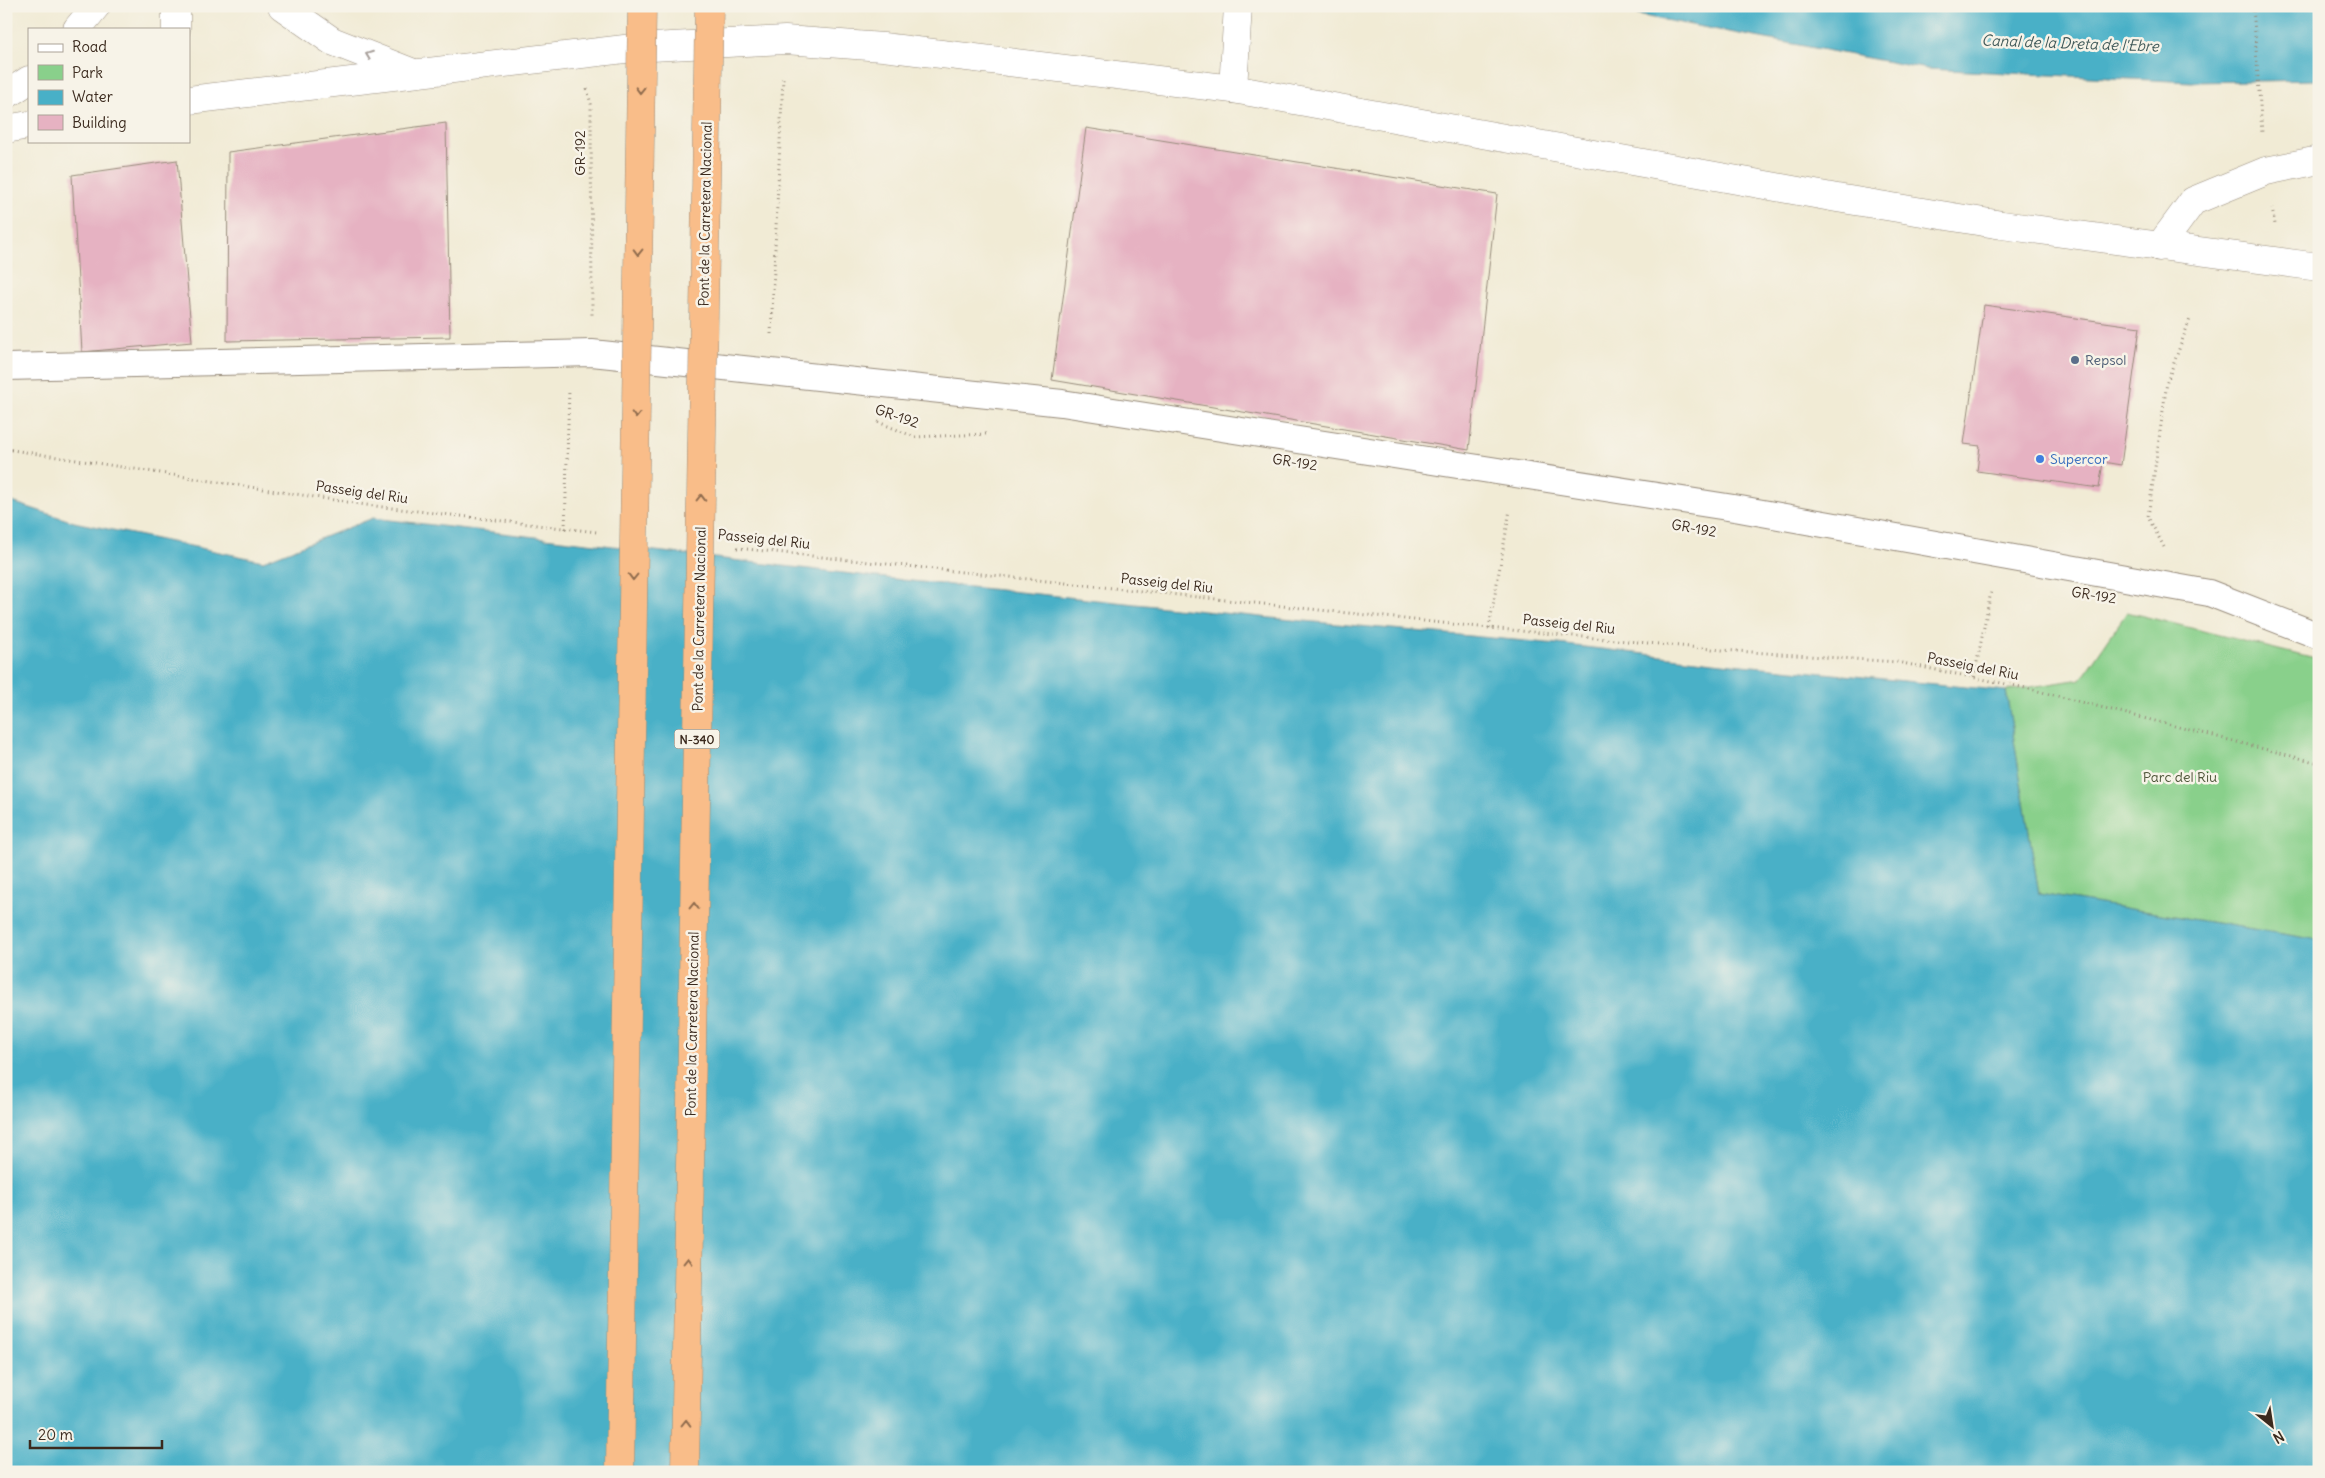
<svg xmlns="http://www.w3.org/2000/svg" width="2325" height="1478" font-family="Delius,sans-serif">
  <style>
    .green { fill: #89d08b; stroke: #627d54 }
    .water { fill: #48b0c7; stroke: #426d72 }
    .building { fill: #e6b2c2 }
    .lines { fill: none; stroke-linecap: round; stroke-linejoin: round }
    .pedestrian-casing { stroke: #968a7a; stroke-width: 28 }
    .minor-casing { stroke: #968a7a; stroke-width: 29 }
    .tertiary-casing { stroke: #968a7a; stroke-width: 29 }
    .path { stroke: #968a7a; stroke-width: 3; stroke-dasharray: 1 4; stroke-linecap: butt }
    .pedestrian { stroke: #fff; stroke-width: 26 }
    .minor { stroke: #fff; stroke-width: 28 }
    .tertiary { stroke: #fff; stroke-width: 28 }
    .trunk-bridge-casing { stroke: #968a7a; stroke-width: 29; stroke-linecap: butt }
    .trunk-bridge { stroke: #f9bd89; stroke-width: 28 }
    .oneway { stroke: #a79f9a }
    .oneway2 { stroke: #906c4e }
    .service-dot { fill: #5c6f8a; stroke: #f7f3e8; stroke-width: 2 }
    .shop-dot { fill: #3f7fe0; stroke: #f7f3e8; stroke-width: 2 }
    .labels { text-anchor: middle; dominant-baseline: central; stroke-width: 5; stroke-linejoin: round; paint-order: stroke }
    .shield { fill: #f7f3e8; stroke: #73665b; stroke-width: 1 }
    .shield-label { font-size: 12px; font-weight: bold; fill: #3b2a1e }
    .street-label { font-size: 14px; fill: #3b2a1e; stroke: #f7f3e8 }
    .service-label { font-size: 14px; fill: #4e5e75; stroke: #f7f3e8; text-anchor: start }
    .shop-label { font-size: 14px; fill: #366cbe; stroke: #f7f3e8; text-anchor: start }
    .park-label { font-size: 14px; fill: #4e5439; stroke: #f7f3e8 }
    .water-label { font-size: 15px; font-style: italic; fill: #405959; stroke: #f7f3e8 }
  </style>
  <rect width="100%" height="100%" fill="#f7f3e8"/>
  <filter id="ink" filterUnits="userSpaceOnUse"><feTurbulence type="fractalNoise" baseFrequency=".02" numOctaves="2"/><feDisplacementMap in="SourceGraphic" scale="10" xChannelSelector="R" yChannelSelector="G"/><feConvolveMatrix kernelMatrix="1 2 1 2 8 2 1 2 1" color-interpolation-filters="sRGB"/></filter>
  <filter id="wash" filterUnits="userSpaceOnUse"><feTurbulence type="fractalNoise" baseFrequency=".0096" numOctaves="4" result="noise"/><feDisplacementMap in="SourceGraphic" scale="20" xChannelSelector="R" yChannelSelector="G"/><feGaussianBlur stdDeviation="1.12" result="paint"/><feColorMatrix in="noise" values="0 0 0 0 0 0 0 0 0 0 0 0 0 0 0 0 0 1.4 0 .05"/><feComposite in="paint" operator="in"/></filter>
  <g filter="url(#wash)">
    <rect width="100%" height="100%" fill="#f1ebd5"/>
    <polygon class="green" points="2127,612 2319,660 2319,940 2039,894 2006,691 2081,679"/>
    <g class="water">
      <polygon points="1590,6 2319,6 2319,80 2192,82 1927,69"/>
      <polygon points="6,500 74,522 263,561 373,518 912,581 1271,618 1558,644 1722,663 2006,691 2039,894 2319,940 2319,1472 6,1472"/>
    </g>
    <g id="blocks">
      <g class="building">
        <polygon points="446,123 450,337 227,341 228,152"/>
        <polygon points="1086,128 1497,194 1469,450 1052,380"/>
        <polygon points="177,160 192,342 82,352 72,175"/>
        <polygon points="1984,305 2140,327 2121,465 2103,462 2099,488 1977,471 1980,446 1964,444"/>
      </g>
    </g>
  </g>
  <g filter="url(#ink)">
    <use href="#blocks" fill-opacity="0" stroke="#968a7a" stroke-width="1"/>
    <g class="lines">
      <defs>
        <polyline id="pedestrian" points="6,367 592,353 1062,403 1740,509 2209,593 2319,636"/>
        <polyline id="minor" points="2159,247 2193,201 2266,171 2319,160"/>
        <g id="tertiary">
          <polyline points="176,6 176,29"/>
          <polyline points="282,6 332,41 411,72"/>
          <polyline points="77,29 96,6"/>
          <polyline points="1233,89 1238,6"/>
          <polyline points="6,95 29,80"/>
          <polyline points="189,100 633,48 785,40 883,47 1233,89 1837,198 2002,225 2319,267"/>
          <polyline points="6,129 29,125"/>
        </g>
      </defs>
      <use href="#pedestrian" class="pedestrian-casing"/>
      <use href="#minor" class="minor-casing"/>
      <use href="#tertiary" class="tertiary-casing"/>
      <g class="path">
        <polyline points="2253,6 2262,133"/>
        <polyline points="587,89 591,104 592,318"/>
        <polyline points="2272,208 2275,224"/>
        <polyline points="771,334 783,78"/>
        <polyline points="878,422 915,437 986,434"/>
        <polyline points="6,449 366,505 597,532"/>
        <polyline points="565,529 569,389"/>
        <polyline points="2164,547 2148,517 2167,382 2190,319"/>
        <polyline points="737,548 1489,628 1722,650 1897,662 2026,688 2319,763"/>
        <polyline points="1489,628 1510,510"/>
        <polyline points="1974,677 1991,592"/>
      </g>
      <use href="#pedestrian" class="pedestrian"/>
      <use href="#minor" class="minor"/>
      <use href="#tertiary" class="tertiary"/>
      <defs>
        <g id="trunk-bridge">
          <polyline points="620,1472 642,6"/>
          <polyline points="685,1472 709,6"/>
        </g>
      </defs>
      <use href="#trunk-bridge" class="trunk-bridge-casing"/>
      <use href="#trunk-bridge" class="trunk-bridge"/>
    </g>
    <defs><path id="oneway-chevron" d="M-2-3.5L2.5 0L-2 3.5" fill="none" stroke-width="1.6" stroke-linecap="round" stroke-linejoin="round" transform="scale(1.25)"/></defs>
    <use class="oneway" href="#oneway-chevron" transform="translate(369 55) rotate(-159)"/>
    <g class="oneway2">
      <use href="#oneway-chevron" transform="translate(640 90) rotate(91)"/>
      <use href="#oneway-chevron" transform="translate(638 252) rotate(91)"/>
      <use href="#oneway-chevron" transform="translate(636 415) rotate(91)"/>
      <use href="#oneway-chevron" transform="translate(701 498) rotate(-89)"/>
      <use href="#oneway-chevron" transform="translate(633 577) rotate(91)"/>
      <use href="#oneway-chevron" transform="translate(694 906) rotate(-89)"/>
      <use href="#oneway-chevron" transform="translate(688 1261) rotate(-89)"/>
      <use href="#oneway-chevron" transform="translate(686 1423) rotate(-89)"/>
    </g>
  </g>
  <circle class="service-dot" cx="2075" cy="360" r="5"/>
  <circle class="shop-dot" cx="2040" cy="459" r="5"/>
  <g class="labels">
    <rect class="shield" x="674.5" y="729.5" width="45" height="19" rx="4"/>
    <g class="shield-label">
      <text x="697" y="739">N-340</text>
    </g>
    <g class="street-label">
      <text transform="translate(580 153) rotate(-90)">GR-192</text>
      <text transform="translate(705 214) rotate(-89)">Pont de la Carretera Nacional</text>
      <text transform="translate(897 416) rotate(19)">GR-192</text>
      <text transform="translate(1295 462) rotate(9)">GR-192</text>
      <text transform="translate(362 492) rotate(8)">Passeig del Riu</text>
      <text transform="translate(1694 528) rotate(10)">GR-192</text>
      <text transform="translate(764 539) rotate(6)">Passeig del Riu</text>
      <text transform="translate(1167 583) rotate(6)">Passeig del Riu</text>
      <text transform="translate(2094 595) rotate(9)">GR-192</text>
      <text transform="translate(699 619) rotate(-89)">Pont de la Carretera Nacional</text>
      <text transform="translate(1569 624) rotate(6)">Passeig del Riu</text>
      <text transform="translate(1973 666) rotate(11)">Passeig del Riu</text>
      <text transform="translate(692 1024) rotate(-89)">Pont de la Carretera Nacional</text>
    </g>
    <g class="service-label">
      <text x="2085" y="360">Repsol</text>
    </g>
    <g class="shop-label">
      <text x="2050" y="459">Supercor</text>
    </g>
    <g class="park-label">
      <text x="2180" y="777">Parc del Riu</text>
    </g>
    <g class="water-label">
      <text transform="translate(2070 43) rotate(2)">Canal de la Dreta de l'Ebre</text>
    </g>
  </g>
  <rect width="2325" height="1478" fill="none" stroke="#f7f3e8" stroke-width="25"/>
  <rect x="28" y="28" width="162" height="115" fill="#f7f3e8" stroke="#aca397"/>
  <rect x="38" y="44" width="25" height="8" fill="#ffffff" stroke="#aca397"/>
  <text x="72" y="52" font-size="15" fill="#3b2a1e">Road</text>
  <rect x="38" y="65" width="25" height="15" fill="#89d08b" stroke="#aca397"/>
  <text x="72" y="78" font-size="15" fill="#3b2a1e">Park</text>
  <rect x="38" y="90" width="25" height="15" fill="#48b0c7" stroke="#aca397"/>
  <text x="72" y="102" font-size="15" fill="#3b2a1e">Water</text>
  <rect x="38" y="115" width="25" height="15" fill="#e6b2c2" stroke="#aca397"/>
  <text x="72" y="128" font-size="15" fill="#3b2a1e">Building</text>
  <g transform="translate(2272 1426) rotate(150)" stroke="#f7f3e8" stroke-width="4" paint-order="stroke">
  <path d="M0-4L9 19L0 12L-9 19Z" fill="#3b2a1e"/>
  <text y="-8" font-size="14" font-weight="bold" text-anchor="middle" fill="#3b2a1e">N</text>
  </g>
  <path d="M30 1440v8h132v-8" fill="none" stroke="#3b2a1e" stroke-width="2.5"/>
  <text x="38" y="1440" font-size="15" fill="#3b2a1e" stroke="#f7f3e8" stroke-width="4" paint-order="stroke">20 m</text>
</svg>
